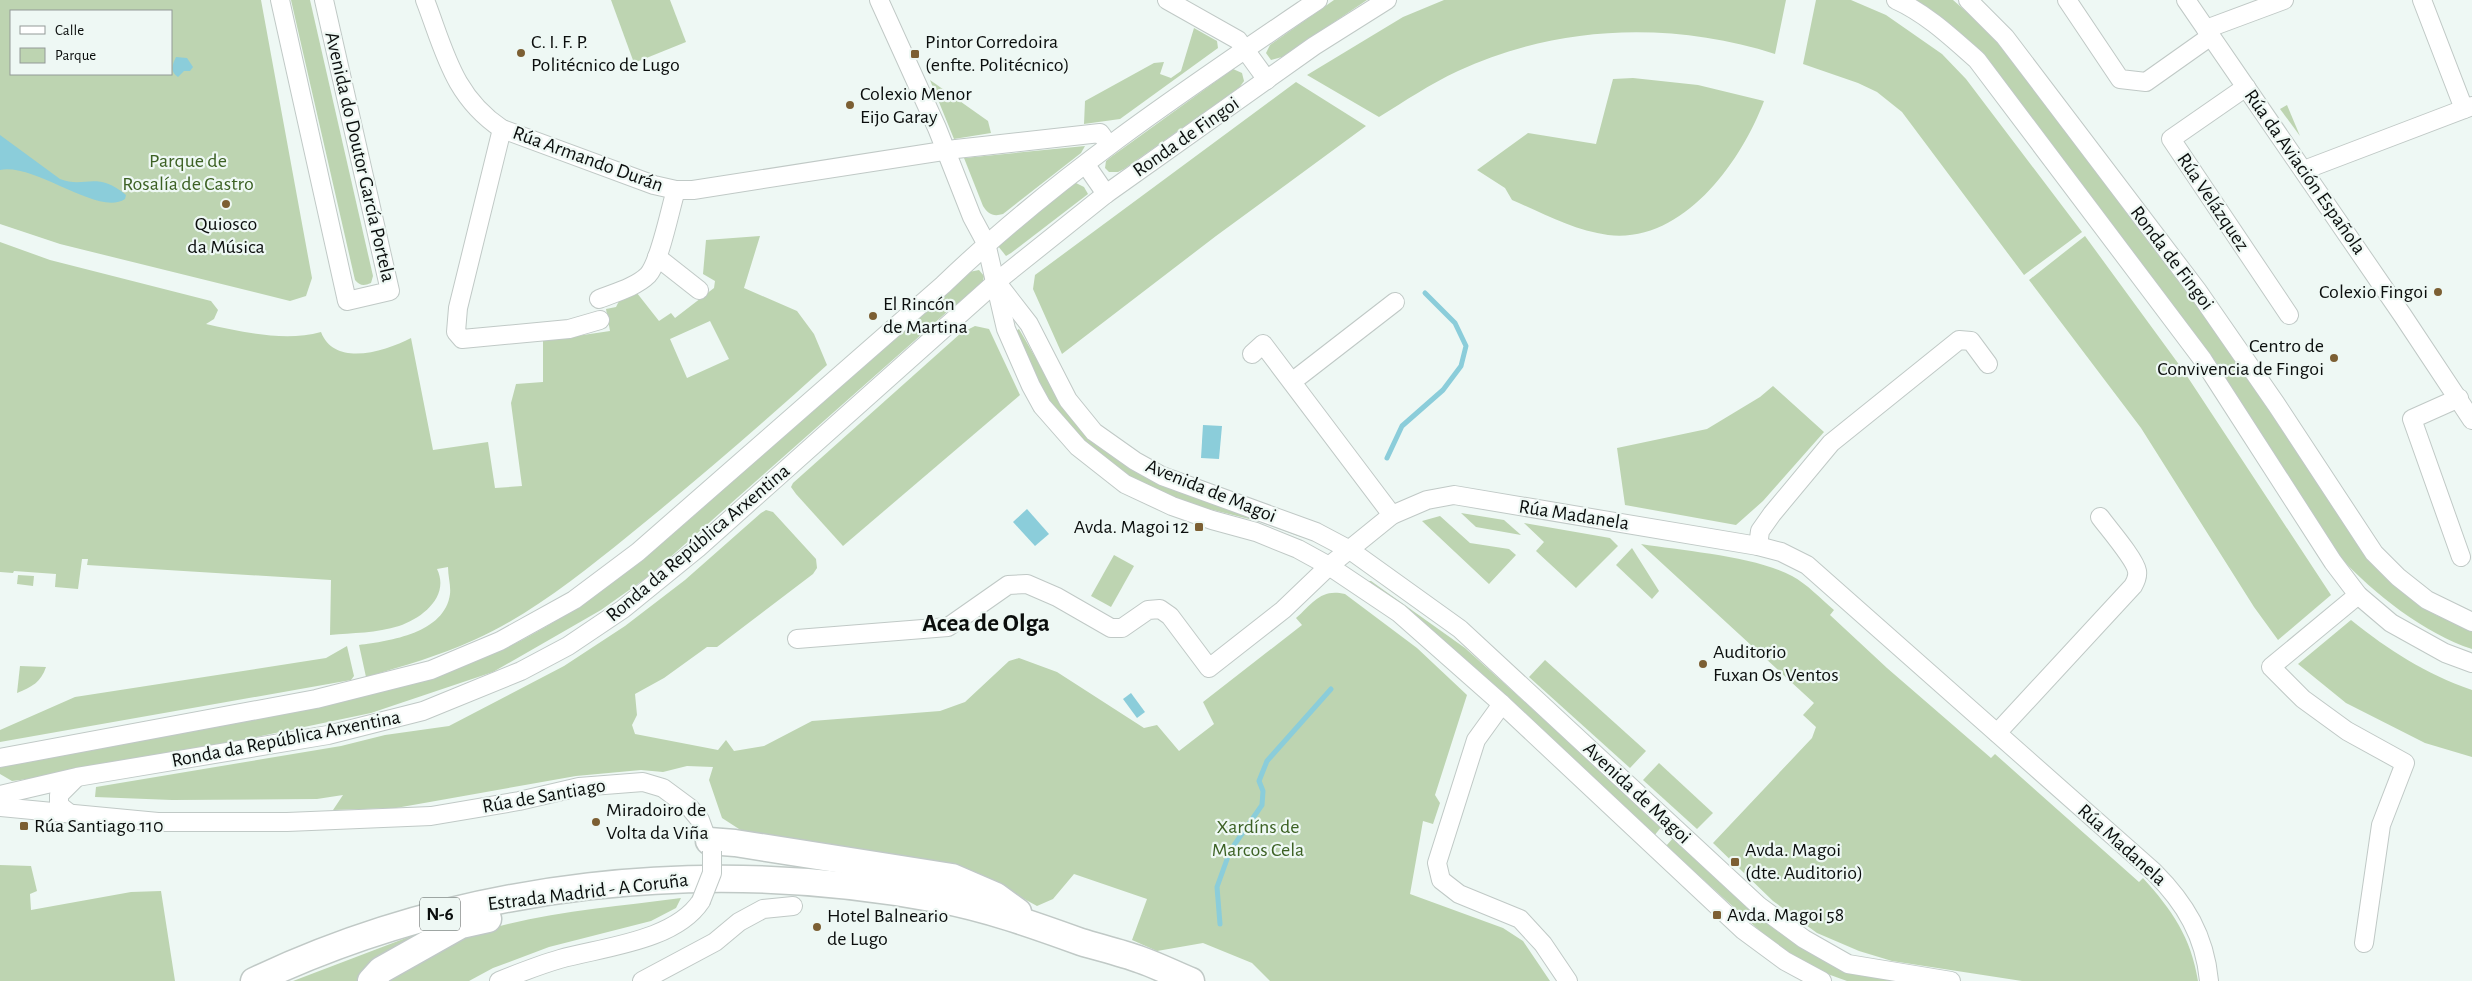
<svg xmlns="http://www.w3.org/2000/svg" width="2472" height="981" font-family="'Alegreya Sans',sans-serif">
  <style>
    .green { fill: #bdd4b1; fill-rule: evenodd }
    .water { fill: #8bcdda }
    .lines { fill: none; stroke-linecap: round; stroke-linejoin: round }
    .stream { stroke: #8bcdda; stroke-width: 5 }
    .minor-casing { stroke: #c0c9c6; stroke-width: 20 }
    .highway-casing { stroke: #c0c9c6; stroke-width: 29 }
    .minor { stroke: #fff; stroke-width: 18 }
    .highway { stroke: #fff; stroke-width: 26 }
    .minor-bridge-casing { stroke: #c0c9c6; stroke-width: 20; stroke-linecap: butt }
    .minor-bridge { stroke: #fff; stroke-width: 18 }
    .poi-dot { fill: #7c5f33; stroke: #eef8f4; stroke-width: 2 }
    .labels { text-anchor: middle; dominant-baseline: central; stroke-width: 4.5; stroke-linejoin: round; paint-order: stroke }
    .shield { fill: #eef8f4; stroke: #4f5452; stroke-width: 1 }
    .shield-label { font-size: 19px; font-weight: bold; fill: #0b0e0d }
    .poi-label { font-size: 20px; fill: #0b0e0d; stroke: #eef8f4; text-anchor: start }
    .street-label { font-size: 20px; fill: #0b0e0d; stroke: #eef8f4 }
    .park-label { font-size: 20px; fill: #3c6124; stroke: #eef8f4 }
    .district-label { font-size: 25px; font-weight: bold; fill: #0b0e0d; stroke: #eef8f4 }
  </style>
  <rect width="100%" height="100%" fill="#eef8f4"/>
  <g class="green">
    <path d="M 0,0 L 261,0 L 312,278 L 306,296 L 290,301 L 60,244 L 0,224 ZM 11,11 L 171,11 L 171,74 L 11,74 Z"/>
    <path d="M 291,0 L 310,0 L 373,276 L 371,283 C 364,286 360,286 355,280 Z"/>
    <polygon points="611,0 670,0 686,42 634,63"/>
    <polygon points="1334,0 1367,0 1282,57 1271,60 1266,53 1270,45"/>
    <path d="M 1444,0 L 1786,0 L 1775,54 C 1671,21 1557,25 1458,71 C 1430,84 1405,101 1379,117 L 1307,75 L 1403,17 Z"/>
    <polygon points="1816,0 1851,0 1886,15 1942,54 1966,79 2082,232 2024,275 1902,112 1877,92 1858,83 1803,64"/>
    <path d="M 1913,0 L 1953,0 L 1985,28 L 2023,73 L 2205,314 L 2369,561 L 2402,592 L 2436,615 L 2472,630 L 2472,649 C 2425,634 2373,593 2340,557 L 1992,67 Z"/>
    <polygon points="1194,28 1217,41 1218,48 1120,119 1084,124 1085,101 1154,63 1164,62 1160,74 1171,78 1181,71"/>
    <polygon points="1233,69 1242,73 1244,81 1239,88 1124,169 1118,172 1109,172 1105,168 1106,161 1111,157"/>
    <path d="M 1633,78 L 1698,85 L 1764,101 C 1741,162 1683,244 1608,235 C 1575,231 1542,213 1512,200 L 1505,188 L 1477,170 L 1528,133 L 1596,144 L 1613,79 Z"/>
    <polygon points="930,80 988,121 991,133 954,139"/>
    <polygon points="1296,82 1366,126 1216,236 1062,354 1033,289 1035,275"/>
    <polygon points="2287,105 2300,136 2280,109"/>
    <path d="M 1085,146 L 1081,153 L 1003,214 C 993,217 988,214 983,206 L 964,158 Z"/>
    <polygon points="1074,182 1084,187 1088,194 1011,253 1006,256 998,246"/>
    <path d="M 760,236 L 744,288 L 797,311 L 814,334 L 827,365 C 762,424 696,481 628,536 C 581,574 530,615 474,640 C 439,656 403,666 366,677 L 359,645 C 390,641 445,633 450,594 C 451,586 448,576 448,567 L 437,569 C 450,596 423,618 399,626 C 377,633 352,633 330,635 L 331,580 L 87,565 L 88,559 L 82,559 L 78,589 L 55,587 L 56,574 L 14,571 L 13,573 L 0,572 L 0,242 L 50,260 L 211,301 L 218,310 L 214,319 L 206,324 C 242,332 285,342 321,332 C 335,368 386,351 411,338 L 433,450 L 488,442 L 495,488 L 522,486 L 511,403 L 516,384 L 543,382 L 543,341 L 610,331 L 606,309 L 616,307 L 622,295 L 633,288 L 659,321 L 671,313 L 675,318 L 714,288 L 715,281 L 703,274 L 706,240 ZM 710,321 L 729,359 L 687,378 L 670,339 Z"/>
    <polygon points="2085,236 2183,370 2331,595 2278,640 2254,607 2141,428 2029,280"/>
    <path d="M 979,270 L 984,276 L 982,286 L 948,311 L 649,576 L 601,610 L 493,672 L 371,713 L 223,744 L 28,779 L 12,781 L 0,774 L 0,768 L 9,764 C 84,750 159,737 234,723 C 332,704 432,687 522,640 C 627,585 710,500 797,422 C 853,371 912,322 969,272 Z"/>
    <polygon points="975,326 989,329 1020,395 843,546 796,494 791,487 793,483 961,333"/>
    <polygon points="1019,329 1056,393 1104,448 1302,534 1301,537 1261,522 1197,506 1128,480 1070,430 1042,391 1014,332"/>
    <polygon points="1773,386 1824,432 1763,501 1736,525 1625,505 1617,448 1707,429 1760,397"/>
    <path d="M 766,510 L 773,512 L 816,559 L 817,568 L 813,574 L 717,647 L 707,647 L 664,678 L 635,694 L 637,715 L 632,725 L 635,734 L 718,750 L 726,740 L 734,751 L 764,746 L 812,721 L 940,711 L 965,702 L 1009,661 L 1019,658 L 1057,672 L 1144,728 L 1157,725 L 1179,751 L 1214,724 L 1203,702 L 1302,625 L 1296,618 C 1313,603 1321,588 1345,594 L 1417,648 L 1467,695 L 1435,795 L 1440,803 L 1433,824 L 1423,821 L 1410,894 L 1503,928 L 1523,941 L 1550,981 L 1270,981 L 1252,963 L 1203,943 L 1157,951 L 1132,940 L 1147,899 L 1074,874 L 1053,899 L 1037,906 L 1004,888 L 756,840 L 722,818 L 709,780 L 713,767 L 687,766 L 663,772 L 641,770 L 576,776 L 396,808 L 333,810 L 343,795 L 317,799 L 172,800 L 95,797 L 96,787 L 341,746 L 385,735 L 449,726 L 564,666 L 625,626 L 685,580 L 761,513 Z"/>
    <polygon points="1461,513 1504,520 1521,535 1476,527"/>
    <polygon points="1440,516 1470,543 1509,549 1516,555 1489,584 1422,521"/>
    <polygon points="1524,523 1610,538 1618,546 1576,588 1536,551 1544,542"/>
    <path d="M 1641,544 C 1684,551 1755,556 1792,576 C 1807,584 1821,599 1834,610 L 1830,615 L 1887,668 L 1991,758 L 1995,754 L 2139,882 L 2143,878 C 2172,910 2191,937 2198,981 L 2022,981 L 1892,961 L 1859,951 L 1817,933 L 1773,901 L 1713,843 L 1812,738 L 1816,727 L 1803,715 L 1814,703 Z"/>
    <polygon points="1632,548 1659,591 1652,599 1616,565"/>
    <polygon points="1114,555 1134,566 1111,607 1091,596"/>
    <polygon points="18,575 34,576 33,586 17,584"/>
    <polygon points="1367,581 1371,581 1465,648 1662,826 1654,836"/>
    <path d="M 2351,620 C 2390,651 2424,673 2472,690 L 2472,757 L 2425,743 L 2346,703 L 2298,664 Z"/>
    <polygon points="347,646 354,676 351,680 0,742 0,730 75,697 326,658"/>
    <polygon points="1545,660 1646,751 1630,768 1529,677"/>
    <path d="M 20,666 L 46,667 C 41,682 32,687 17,693 Z"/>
    <polygon points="1659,763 1713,813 1697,829 1643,780"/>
    <path d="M 1674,837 C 1705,866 1736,898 1769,925 C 1804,952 1851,972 1893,981 L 1847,981 L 1822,972 L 1780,949 L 1666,846 Z"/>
    <polygon points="0,865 31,866 37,891 30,894 31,910 131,892 161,891 175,981 0,981"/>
    <path d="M 681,898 L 676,908 L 651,921 L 549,947 L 493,968 L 469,981 L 384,981 C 416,961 450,941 486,930 C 549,911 616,907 681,898 Z"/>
    <polygon points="446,928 362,981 293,981 419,933"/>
  </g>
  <g class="water">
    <path d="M 176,57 L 187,58 L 193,67 L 190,71 L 184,71 L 178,77 C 170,72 172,65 176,57 Z"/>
    <path d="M 0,135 L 60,179 C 85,189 96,170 126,195 L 125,199 C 98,217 36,163 0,170 Z"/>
    <polygon points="1203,425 1222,426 1219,459 1201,458"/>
    <polygon points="1027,509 1049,534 1035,546 1013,522"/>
    <polygon points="1131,693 1145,712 1137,718 1123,699"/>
  </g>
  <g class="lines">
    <g class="stream">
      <polyline points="1387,458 1402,426 1443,390 1461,366 1466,346 1455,323 1425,293"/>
      <polyline points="1220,924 1217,887 1230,851 1262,805 1263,791 1259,781 1267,761 1331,689"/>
    </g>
    <defs>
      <g id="minor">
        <polyline points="280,0 347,301 390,291 324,0"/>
        <path d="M 425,0 C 445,52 453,96 502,129 L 654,185 L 676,190 L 693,190 L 956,149 L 1100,133 L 1103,137"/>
        <polyline points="879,0 937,128 972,217 986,243 1006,329 1031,386 1042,406 1078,447 1125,484 1172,506 1212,520 1256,532 1298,549 1329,566 1399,613 1502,704 1743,930 1785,961 1822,981"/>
        <polyline points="1167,0 1238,40 1267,80"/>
        <path d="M 1896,0 C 1927,14 1952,38 1977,60 L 2203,360 L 2333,562 L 2358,595 L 2391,623 L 2445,653 L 2472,663"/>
        <polyline points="1968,0 2005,37 2197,290 2276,404 2374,553 2398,577 2427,600 2472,622"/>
        <polyline points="2067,0 2120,79 2146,82 2211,36"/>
        <polyline points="2186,0 2403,316 2472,420"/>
        <polyline points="2422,0 2464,109"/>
        <polyline points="2206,29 2284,0"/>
        <polyline points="2246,87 2171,139 2289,315"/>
        <polyline points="502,129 458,308 456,332 462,339 569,329 600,320"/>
        <polyline points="1086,165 1106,194"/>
        <polyline points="2304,170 2472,106"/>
        <polyline points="657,257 699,290"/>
        <polyline points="998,284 1029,324 1068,400 1094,432 1135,461 1162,476 1316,532 1350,550 1460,629 1759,906 1804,939 1848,964 1951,981"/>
        <path d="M 599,299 C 614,293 636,287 648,275 C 660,262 670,209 676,190"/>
        <polyline points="1252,354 1263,344 1392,515"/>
        <polyline points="1293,381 1395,302"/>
        <polyline points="2459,398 2412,419 2461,557"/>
        <polyline points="1758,546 1760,531 1772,514 1831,443 1959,340 1971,341 1988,364"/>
        <polyline points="2358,595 2271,667 2303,699 2347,731 2405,763 2381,825 2364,943"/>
        <path d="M 797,639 L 948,627 L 1008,585 L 1027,584 L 1057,597 L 1111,628 L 1122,628 L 1148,610 L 1160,609 L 1170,616 L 1209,668 L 1283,610 L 1329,566 L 1392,515 L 1427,500 L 1454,495 L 1758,546 L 1781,552 L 1807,565 L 2154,872 C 2185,903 2205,936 2209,981"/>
        <polyline points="1502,704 1476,740 1437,863 1441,880 1459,894 1520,919 1543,944 1568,981"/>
        <path d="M 1997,733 L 2133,586 C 2136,581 2138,577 2137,571 C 2135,559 2108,528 2100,517"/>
        <path d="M 0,758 L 316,699 L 431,670 L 500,641 L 574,600 L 638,552 L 943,285 C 1056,176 1188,88 1318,0"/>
        <polyline points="0,795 77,777 328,735 423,711 521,671 568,646 623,609 698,548 996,282 1106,194 1314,46 1387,0"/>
        <polyline points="0,807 158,822 287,822 431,816 519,801 579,787 643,782 663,788 690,808 700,820 711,850"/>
        <polyline points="69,813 59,805 59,795 76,778"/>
        <path d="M 499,981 C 519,973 539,965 560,959 C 603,947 675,941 701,901"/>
        <polyline points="642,981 715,942 739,922 763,909 793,906"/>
      </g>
      <g id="highway">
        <polyline points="709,841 735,843 952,877 996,896 1018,912"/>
        <path d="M 254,981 C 465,881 708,856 937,899 C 986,908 1034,925 1081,942 C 1101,948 1122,953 1141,960 C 1158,966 1174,974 1191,981"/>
        <polyline points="371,981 381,970 461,925 488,919"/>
      </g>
    </defs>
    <use href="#minor" class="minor-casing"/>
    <use href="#highway" class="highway-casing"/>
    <use href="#minor" class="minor"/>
    <use href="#highway" class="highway"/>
    <defs>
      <polyline id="minor-bridge" points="701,901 712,873 712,851"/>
    </defs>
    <use href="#minor-bridge" class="minor-bridge-casing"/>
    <use href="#minor-bridge" class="minor-bridge"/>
  </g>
  <g class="poi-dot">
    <circle cx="521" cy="53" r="5"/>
    <rect x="910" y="49" width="10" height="10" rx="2.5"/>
    <circle cx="850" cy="105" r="5"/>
    <circle cx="226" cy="204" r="5"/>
    <circle cx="2438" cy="292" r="5"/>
    <circle cx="873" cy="316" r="5"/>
    <circle cx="2334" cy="358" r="5"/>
    <rect x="1194" y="522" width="10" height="10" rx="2.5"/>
    <circle cx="1703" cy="664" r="5"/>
    <circle cx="596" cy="822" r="5"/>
    <rect x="19" y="821" width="10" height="10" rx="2.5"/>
    <rect x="1730" y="857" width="10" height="10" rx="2.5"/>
    <rect x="1712" y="910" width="10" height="10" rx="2.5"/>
    <circle cx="817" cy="927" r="5"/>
  </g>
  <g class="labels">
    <rect class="shield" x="420" y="897.5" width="40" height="33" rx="4"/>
    <g class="shield-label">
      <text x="440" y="914">N-6</text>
    </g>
    <g class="poi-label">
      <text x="531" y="42">C. I. F. P.<tspan x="531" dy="23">Politécnico de Lugo</tspan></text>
      <text x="925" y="42">Pintor Corredoira<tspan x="925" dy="23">(enfte. Politécnico)</tspan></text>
      <text x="860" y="94">Colexio Menor<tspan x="860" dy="23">Eijo Garay</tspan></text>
      <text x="226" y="224" text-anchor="middle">Quiosco<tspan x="226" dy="23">da Música</tspan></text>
      <text x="2428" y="292" text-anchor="end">Colexio Fingoi</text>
      <text x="883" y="304">El Rincón<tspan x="883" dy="23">de Martina</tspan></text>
      <text x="2324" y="346" text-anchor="end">Centro de<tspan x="2324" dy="23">Convivencia de Fingoi</tspan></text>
      <text x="1189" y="527" text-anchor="end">Avda. Magoi 12</text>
      <text x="1713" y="652">Auditorio<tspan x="1713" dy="23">Fuxan Os Ventos</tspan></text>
      <text x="606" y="810">Miradoiro de<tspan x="606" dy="23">Volta da Viña</tspan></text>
      <text x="34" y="826">Rúa Santiago 110</text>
      <text x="1745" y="850">Avda. Magoi<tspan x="1745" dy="23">(dte. Auditorio)</tspan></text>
      <text x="1727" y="915">Avda. Magoi 58</text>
      <text x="827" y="916">Hotel Balneario<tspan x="827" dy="23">de Lugo</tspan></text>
    </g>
    <g class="street-label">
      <text transform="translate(1186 137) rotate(-35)">Ronda de Fingoi</text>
      <text transform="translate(360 157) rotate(77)">Avenida do Doutor García Portela</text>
      <text transform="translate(588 159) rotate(20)">Rúa Armando Durán</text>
      <text transform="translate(2305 172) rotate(55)">Rúa da Aviación Española</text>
      <text transform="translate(2213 202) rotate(56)">Rúa Velázquez</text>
      <text transform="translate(2172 258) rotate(53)">Ronda de Fingoi</text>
      <text transform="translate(1211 491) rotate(22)">Avenida de Magoi</text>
      <text transform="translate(1574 515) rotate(9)">Rúa Madanela</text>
      <text transform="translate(698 543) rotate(-40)">Ronda da República Arxentina</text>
      <text transform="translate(286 739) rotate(-11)">Ronda da República Arxentina</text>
      <text transform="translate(1637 793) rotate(43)">Avenida de Magoi</text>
      <text transform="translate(544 796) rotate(-10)">Rúa de Santiago</text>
      <text transform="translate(2122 845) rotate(42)">Rúa Madanela</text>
      <text transform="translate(588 892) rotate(-7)">Estrada Madrid - A Coruña</text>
    </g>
    <g class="park-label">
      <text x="188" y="161">Parque de<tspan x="188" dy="23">Rosalía de Castro</tspan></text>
      <text x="1258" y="827">Xardíns de<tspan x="1258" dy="23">Marcos Cela</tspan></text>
    </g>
    <g class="district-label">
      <text x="986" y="623">Acea de Olga</text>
    </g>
  </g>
  <rect x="10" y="10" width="162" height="65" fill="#eef8f4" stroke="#939a98"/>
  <rect x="20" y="26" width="25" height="8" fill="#ffffff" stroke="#939a98"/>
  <text x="55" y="35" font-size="15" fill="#0b0e0d">Calle</text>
  <rect x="20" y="48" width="25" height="15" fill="#bdd4b1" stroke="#939a98"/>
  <text x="55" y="60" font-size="15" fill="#0b0e0d">Parque</text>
</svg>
